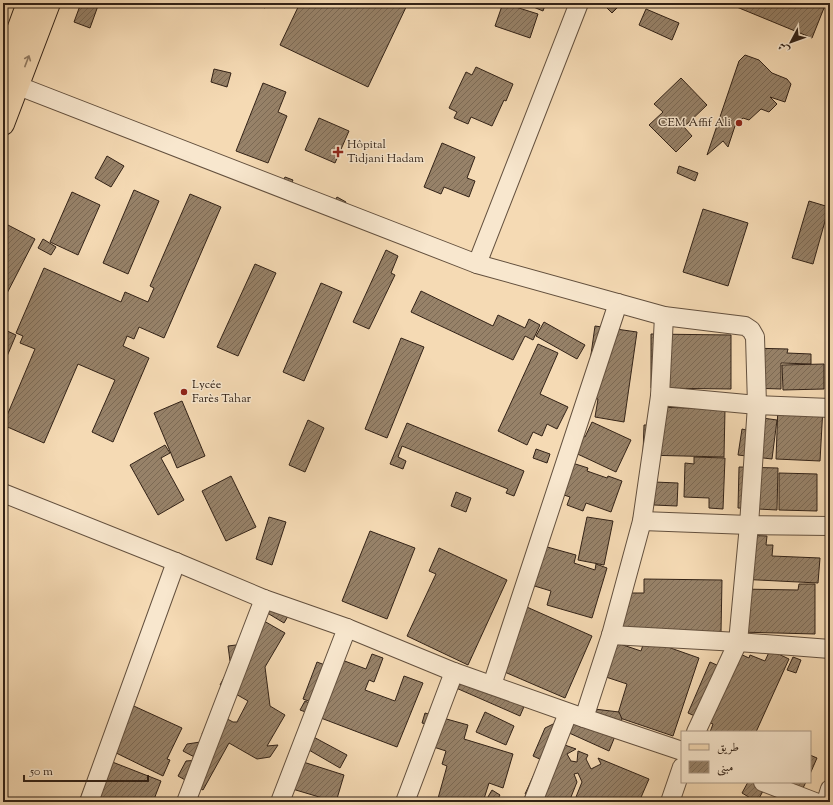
<svg xmlns="http://www.w3.org/2000/svg" width="833" height="805" font-family="'Sorts Mill Goudy',Amiri,serif">
  <style>
    .building { fill: url(#building-hatch); stroke: #322217 }
    .lines { fill: none; stroke-linecap: round; stroke-linejoin: round }
    .minor-casing { stroke: #63503e; stroke-width: 20 }
    .primary-casing { stroke: #322217; stroke-width: 24 }
    .minor { stroke: #f8e7ce; stroke-width: 18 }
    .primary { stroke: #f5dab4; stroke-width: 22 }
    .oneway { stroke: #947e66 }
    .poi-dot { fill: #8f2418; stroke: #f8e7ce; stroke-width: 1.5 }
    .labels { text-anchor: middle; dominant-baseline: central; stroke-width: 3; stroke-linejoin: round; paint-order: stroke }
    .poi-label { font-size: 12px; fill: #322217; stroke: #f8e7ce; text-anchor: start }
  </style>
  <defs>
    <pattern id="building-hatch" width="6" height="6" patternUnits="userSpaceOnUse"><rect width="6" height="6" fill="#978269"/><path d="M-1 1l2-2M0 6l6-6M5 7l2-2" fill="none" stroke="#7c6a55"/></pattern>
  </defs>
  <rect width="100%" height="100%" fill="#f5dab4"/>
  <filter id="stains"><feTurbulence type="fractalNoise" baseFrequency=".005" numOctaves="4"/><feColorMatrix values="0 0 0 0 .2 0 0 0 0 .09 0 0 0 0 .02 0 0 0 .5 -.17"/></filter>
  <radialGradient id="worn" r=".72"><stop offset=".6" stop-color="#630" stop-opacity="0"/><stop offset="1" stop-color="#630" stop-opacity=".3"/></radialGradient>
  <g class="building">
    <polygon points="81,3 99,3 90,28 74,22"/>
    <polygon points="255,3 267,3 265,8"/>
    <polygon points="300,3 408,3 368,87 280,45"/>
    <polygon points="503,3 538,14 530,38 495,26"/>
    <polygon points="524,3 546,3 543,11"/>
    <polygon points="602,3 622,3 612,13"/>
    <polygon points="727,3 826,3 812,38"/>
    <polygon points="646,9 679,23 672,40 639,25"/>
    <polygon points="745,55 759,60 772,73 787,79 791,84 785,102 770,97 777,104 769,112 761,109 749,120 743,118 735,126 728,147 723,141 707,155 739,61"/>
    <polygon points="476,67 513,84 506,101 504,100 492,126 471,117 468,124 454,118 457,112 449,108 466,72 472,75"/>
    <polygon points="214,69 231,73 227,87 211,82"/>
    <polygon points="681,78 707,105 684,127 692,136 676,152 649,125 663,112 654,104"/>
    <polygon points="263,83 286,92 278,112 287,116 268,163 236,151"/>
    <polygon points="319,118 349,131 335,163 305,150"/>
    <polygon points="442,143 475,157 467,178 475,181 469,197 444,187 441,194 424,187"/>
    <polygon points="107,156 124,166 111,187 95,178"/>
    <polygon points="679,166 698,173 695,181 677,173"/>
    <polygon points="285,177 293,180 287,193 279,189"/>
    <polygon points="134,190 159,201 128,274 103,263"/>
    <polygon points="72,192 100,205 78,255 50,242"/>
    <polygon points="190,194 221,207 164,338 139,327 134,339 127,336 123,346 149,358 113,442 92,432 115,380 78,364 44,443 3,425 35,349 20,343 23,336 16,333 44,268 121,302 125,292 148,302 154,288 150,286"/>
    <polygon points="337,197 346,202 340,214 331,208"/>
    <polygon points="809,201 829,207 813,264 792,258"/>
    <polygon points="703,209 748,223 728,286 683,272"/>
    <polygon points="6,224 35,239 3,301 3,230"/>
    <polygon points="43,239 56,247 51,255 38,248"/>
    <polygon points="386,250 398,256 391,273 395,275 369,329 353,322"/>
    <polygon points="255,264 276,273 238,356 217,347"/>
    <polygon points="321,283 342,292 304,381 283,372"/>
    <polygon points="421,291 493,326 498,315 525,328 529,319 540,325 533,340 525,336 513,360 411,312"/>
    <polygon points="544,322 585,345 577,359 536,336"/>
    <polygon points="595,326 637,332 624,422 595,417 598,399 585,397"/>
    <polygon points="3,329 16,335 5,361 3,360"/>
    <polygon points="651,334 731,335 731,389 651,388"/>
    <polygon points="401,338 424,347 387,438 365,429"/>
    <polygon points="538,344 558,353 540,394 568,407 557,429 547,424 542,436 533,432 527,445 498,431"/>
    <polygon points="748,348 788,349 787,353 811,354 811,364 781,363 781,389 749,388"/>
    <polygon points="824,364 824,389 783,390 782,365"/>
    <polygon points="182,401 205,456 177,468 154,413"/>
    <polygon points="778,405 823,407 820,461 776,459"/>
    <polygon points="652,407 725,409 724,457 643,455 644,425 652,425"/>
    <polygon points="748,416 777,420 772,459 738,455 742,429 746,430"/>
    <polygon points="308,420 324,428 305,472 289,465"/>
    <polygon points="592,422 631,440 616,472 569,450 577,433 585,437"/>
    <polygon points="407,423 524,471 514,496 506,493 508,489 402,446 398,457 406,461 403,469 390,464"/>
    <polygon points="165,445 170,453 161,458 184,500 158,515 130,465"/>
    <polygon points="536,449 550,454 547,463 533,458"/>
    <polygon points="694,457 725,458 723,509 709,508 709,498 684,497 685,463 694,464"/>
    <polygon points="566,461 588,468 587,471 607,478 608,476 622,481 611,512 586,503 583,511 567,505 570,497 555,492"/>
    <polygon points="739,467 778,468 777,510 738,508"/>
    <polygon points="779,473 817,474 817,511 779,510"/>
    <polygon points="231,476 256,527 226,541 202,491"/>
    <polygon points="654,482 678,483 677,506 654,505"/>
    <polygon points="456,492 471,498 466,512 451,506"/>
    <polygon points="269,517 286,522 272,565 256,559"/>
    <polygon points="587,517 613,521 604,565 578,560"/>
    <polygon points="370,531 415,548 387,619 342,601"/>
    <polygon points="740,535 767,536 766,545 773,545 772,556 820,558 818,583 738,579"/>
    <polygon points="540,545 576,555 574,563 595,570 596,564 607,568 592,618 547,605 551,591 528,584"/>
    <polygon points="439,548 507,580 468,665 407,636 436,574 429,571"/>
    <polygon points="644,579 722,580 721,632 619,630 620,593 644,593"/>
    <polygon points="799,584 815,584 815,634 738,632 739,589 798,590"/>
    <polygon points="271,599 291,611 284,623 264,611"/>
    <polygon points="520,604 592,636 565,698 493,667"/>
    <polygon points="264,621 285,633 265,667 270,706 285,715 267,746 278,745 270,757 257,759 229,743 203,790 178,776 186,761 200,760 183,751 187,744 214,740 202,734 214,712 233,722 237,722 248,701 220,685 228,670 243,668 230,661 228,646 244,644"/>
    <polygon points="602,638 641,651 645,639 699,658 673,736 617,717 627,684 591,672"/>
    <polygon points="727,648 749,658 750,655 765,661 770,650 789,659 756,732 694,732 697,726 710,732 713,724 688,713 710,662 719,666"/>
    <polygon points="372,654 383,658 374,682 369,680 365,690 395,701 404,676 423,683 397,747 313,715 317,704 303,699 317,662 338,670 342,660 366,669"/>
    <polygon points="793,657 801,660 796,673 787,670"/>
    <polygon points="453,670 526,702 520,716 447,684"/>
    <polygon points="305,701 315,706 311,714 300,710"/>
    <polygon points="125,702 182,728 167,759 170,760 163,776 104,747"/>
    <polygon points="586,708 619,712 622,719 609,751 567,732 562,744 576,749 567,754 571,761 577,762 578,751 588,755 586,759 591,769 601,764 598,758 649,779 639,802 574,802 582,782 578,773 574,774 577,782 569,802 543,802 525,794 537,768 548,763 533,756 545,728"/>
    <polygon points="485,712 514,726 506,745 476,732"/>
    <polygon points="425,713 468,725 464,739 513,754 503,788 489,783 483,802 437,802 447,766 442,764 446,751 421,743 426,724 422,723"/>
    <polygon points="308,734 347,755 340,768 302,746"/>
    <polygon points="810,755 817,758 810,774"/>
    <polygon points="97,756 161,781 153,802 114,802 112,800 111,802 79,802"/>
    <polygon points="297,760 344,775 336,802 289,788"/>
    <polygon points="748,782 768,782 757,802 742,793"/>
    <polygon points="785,782 806,782 802,790"/>
    <polygon points="492,790 500,795 496,802 485,802"/>
  </g>
  <g class="lines">
    <defs>
      <g id="minor">
        <polyline points="3,80 477,264 579,3"/>
        <polyline points="477,264 664,316 745,326 751,330 755,337 757,405 749,525 738,642 696,732"/>
        <polyline points="660,396 757,405 830,408"/>
        <polyline points="3,493 176,562 264,599 347,628 454,672 584,718 682,751"/>
        <polyline points="642,521 749,525 830,526"/>
        <polyline points="611,635 738,642 830,649"/>
        <polyline points="492,685 618,303"/>
        <polyline points="584,718 611,635 642,521 660,396 664,316"/>
        <polyline points="763,782 815,802"/>
        <polyline points="89,802 176,562"/>
        <polyline points="186,802 264,599"/>
        <polyline points="280,802 347,628"/>
        <polyline points="405,802 454,672"/>
        <polyline points="533,802 568,713"/>
        <polyline points="670,802 682,767"/>
        <polyline points="826,802 830,789"/>
      </g>
      <g id="primary">
        <polyline points="3,71 28,3"/>
        <polyline points="3,124 49,3"/>
      </g>
    </defs>
    <use href="#minor" class="minor-casing"/>
    <use href="#primary" class="primary-casing"/>
    <use href="#minor" class="minor"/>
    <use href="#primary" class="primary"/>
  </g>
  <defs><path id="oneway-shaft" d="M-6 0H5M1.5-3L5.5 0L1.5 3" fill="none" stroke-width="1.6" stroke-linecap="round" stroke-linejoin="round"/></defs>
  <use class="oneway" href="#oneway-shaft" transform="translate(27 61) rotate(-69)"/>
  <g class="poi-dot">
    <circle cx="739" cy="123" r="4"/>
    <path d="M336 146h4v4h4v4h-4v4h-4v-4h-4v-4h4z"/>
    <circle cx="184" cy="392" r="4"/>
  </g>
  <g class="labels">
    <g class="poi-label">
      <text x="731" y="123" text-anchor="end">CEM Affif Ali</text>
      <text x="347" y="145">Hôpital<tspan x="347" dy="14">Tidjani Hadam</tspan></text>
      <text x="192" y="385">Lycée<tspan x="192" dy="14">Farès Tahar</tspan></text>
    </g>
  </g>
  <rect width="833" height="805" fill="none" stroke="#f5dab4" stroke-width="16"/>
  <rect x="4" y="4" width="825" height="797" fill="none" stroke="#322217" stroke-width="2"/>
  <rect x="8" y="8" width="817" height="789" fill="none" stroke="#322217"/>
  <rect x="681" y="731" width="130" height="52" fill="#f8e7ce" stroke="#a99885"/>
  <rect x="689" y="744" width="20" height="6" fill="#f5dab4" stroke="#a99885"/>
  <text x="717" y="751" font-size="12" fill="#322217">طريق</text>
  <rect x="689" y="761" width="20" height="12" fill="url(#building-hatch)" stroke="#a99885"/>
  <text x="717" y="771" font-size="12" fill="#322217">مبنى</text>
  <g transform="translate(791 42) rotate(229)" stroke="#f8e7ce" stroke-width="3" paint-order="stroke">
  <path d="M0-3L7 15L0 10L-7 15Z" fill="#322217"/>
  <text y="-6" font-size="11" font-weight="bold" text-anchor="middle" fill="#322217">ش</text>
  </g>
  <path d="M24 775v6h124v-6" fill="none" stroke="#322217" stroke-width="2"/>
  <text x="30" y="775" font-size="12" fill="#322217" stroke="#f8e7ce" stroke-width="3" paint-order="stroke">50 m</text>
  <rect width="100%" height="100%" filter="url(#stains)"/>
  <rect width="100%" height="100%" fill="url(#worn)"/>
</svg>
